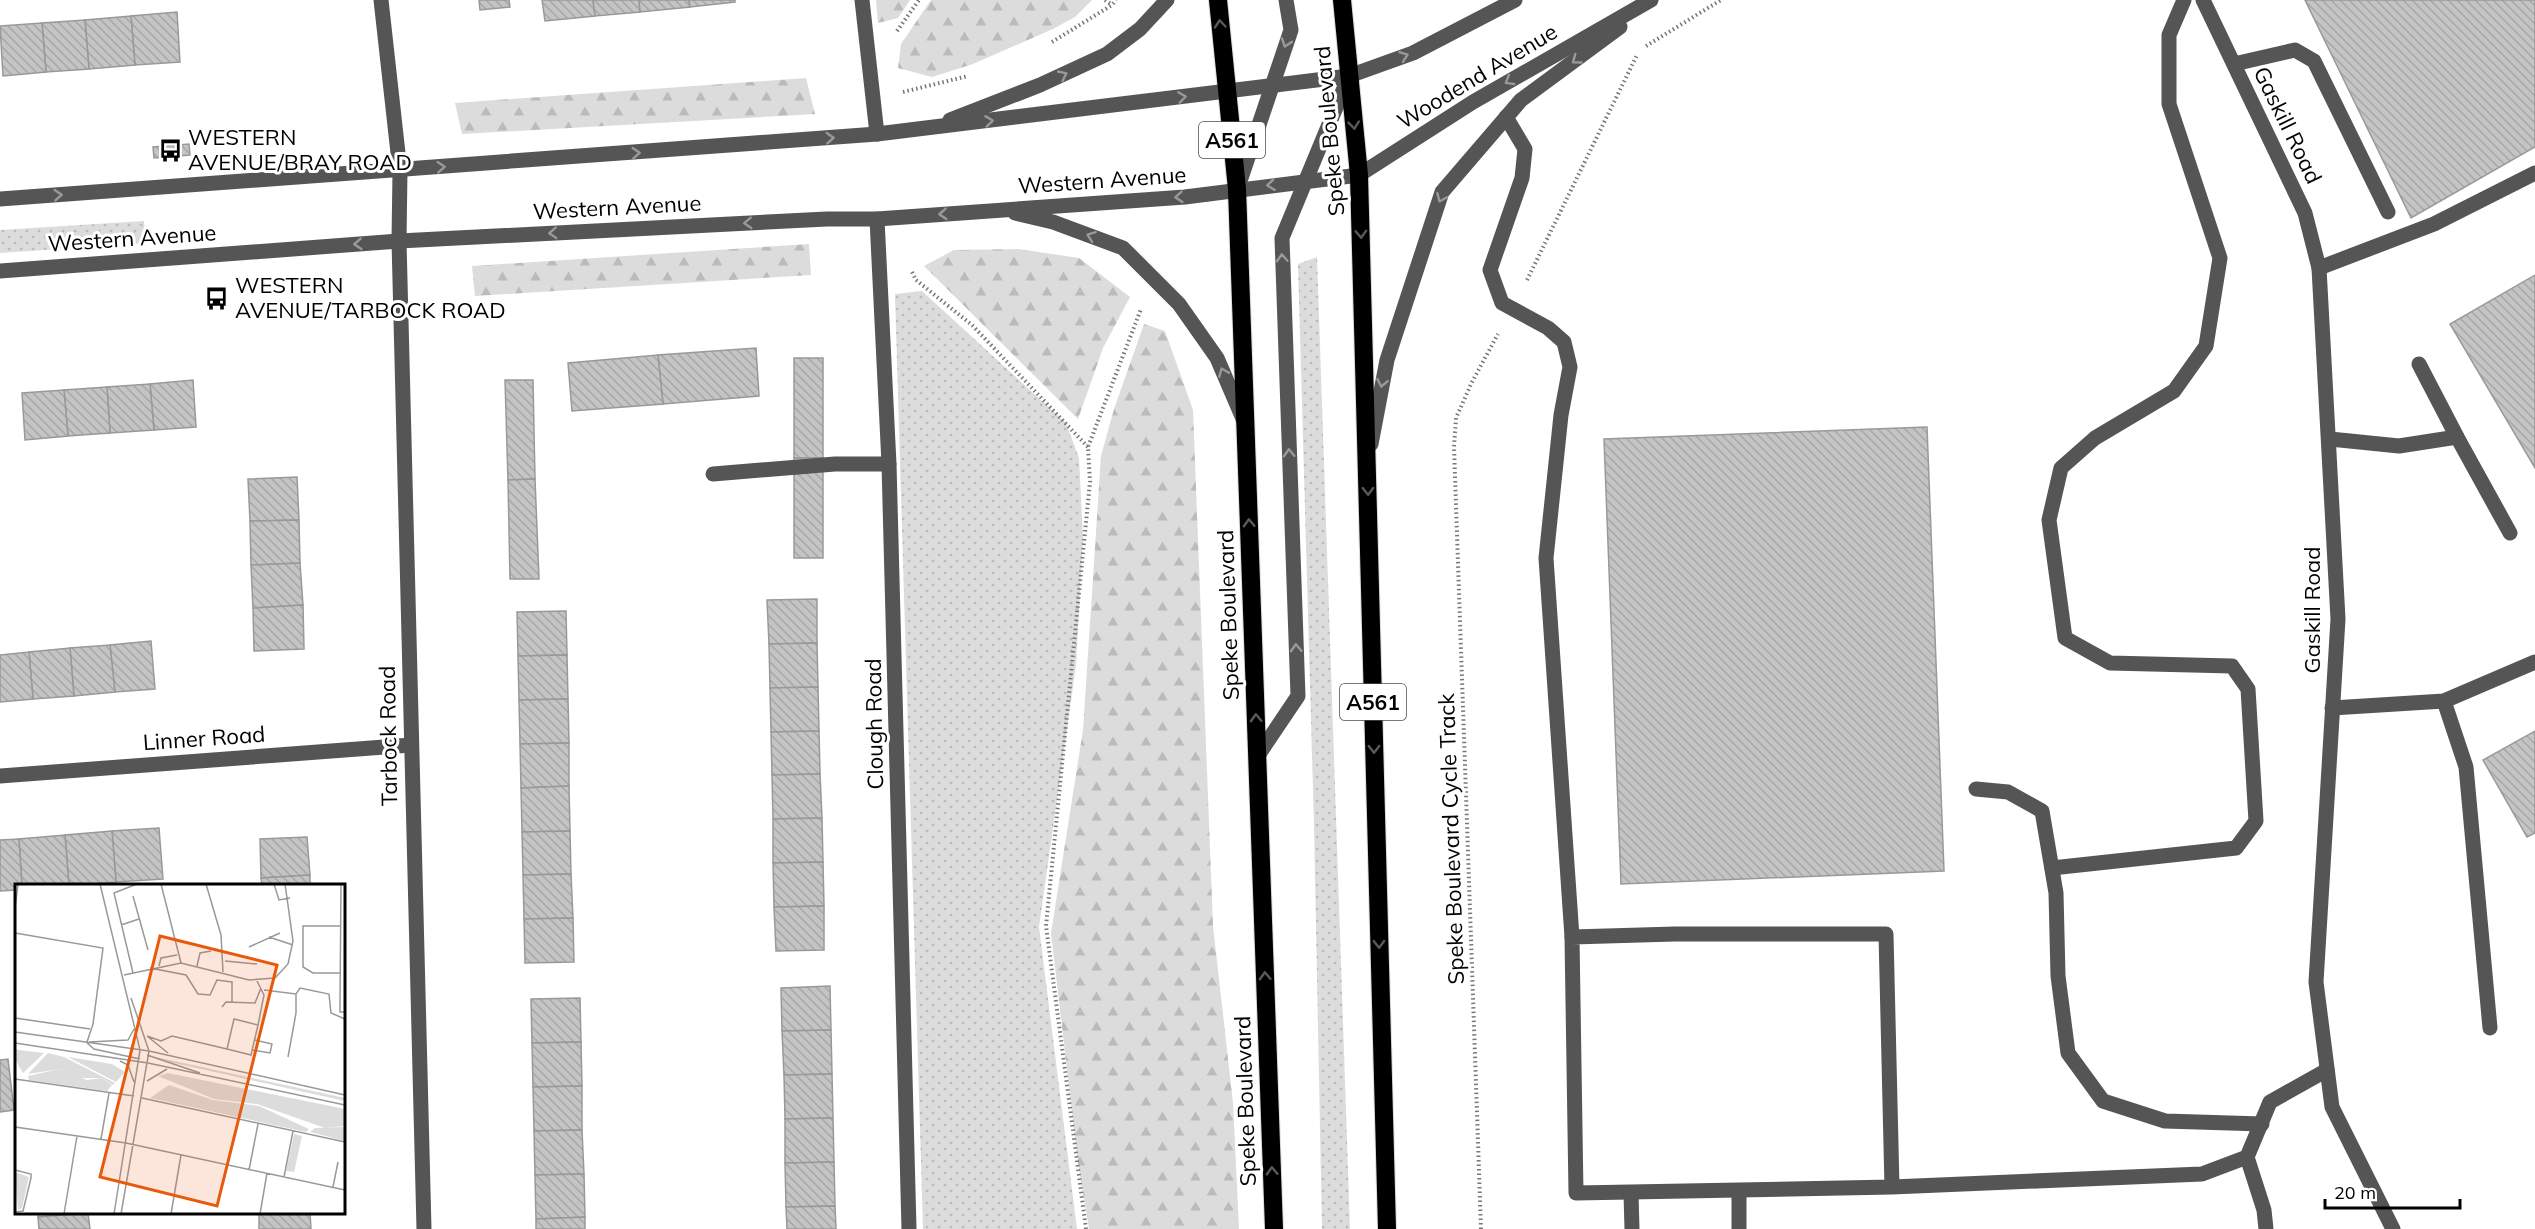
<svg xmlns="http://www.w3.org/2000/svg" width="2535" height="1229" font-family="Mulish,sans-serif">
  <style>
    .grass { fill: url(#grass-dots) }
    .forest { fill: url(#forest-firs) }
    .building { fill: url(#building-back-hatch); stroke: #999; stroke-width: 1.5 }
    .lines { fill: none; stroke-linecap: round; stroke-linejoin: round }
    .highway-casing { stroke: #dbdbdb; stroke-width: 20 }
    .path { stroke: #777; stroke-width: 4; stroke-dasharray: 1.5 3; stroke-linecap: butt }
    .minor { stroke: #555; stroke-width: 15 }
    .highway { stroke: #000; stroke-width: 18 }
    .oneway { stroke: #595959 }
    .oneway2 { stroke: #999 }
    .labels { text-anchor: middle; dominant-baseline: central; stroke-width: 6; stroke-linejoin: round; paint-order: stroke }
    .shield { fill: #fff; stroke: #4c4c4c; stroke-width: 1.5 }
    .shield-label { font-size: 21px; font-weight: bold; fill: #000 }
    .street-label { font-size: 22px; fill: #000; stroke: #fff }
    .poi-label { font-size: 22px; fill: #000; stroke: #fff; text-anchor: start }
    .inset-road { fill: none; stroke: #999; stroke-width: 1.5 }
    .view { fill: #e8590c; fill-opacity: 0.15; stroke: #e8590c; stroke-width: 3 }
    .inset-edge { fill: none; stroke: #000; stroke-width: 3 }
  </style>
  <defs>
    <pattern id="grass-dots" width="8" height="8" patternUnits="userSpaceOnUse" patternTransform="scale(1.5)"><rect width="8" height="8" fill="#dcdcdc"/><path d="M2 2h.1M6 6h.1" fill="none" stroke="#bbb" stroke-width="1.8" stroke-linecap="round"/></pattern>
    <pattern id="forest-firs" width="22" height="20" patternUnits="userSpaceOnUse" patternTransform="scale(1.5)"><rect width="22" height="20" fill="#dcdcdc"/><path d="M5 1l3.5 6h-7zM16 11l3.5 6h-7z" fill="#bbb"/></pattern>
    <pattern id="building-back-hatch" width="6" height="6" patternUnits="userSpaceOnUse" patternTransform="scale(1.5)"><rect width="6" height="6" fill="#c4c4c4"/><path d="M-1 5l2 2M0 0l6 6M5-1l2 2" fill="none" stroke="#a7a7a7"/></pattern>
  </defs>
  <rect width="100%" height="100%" fill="#fff"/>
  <g class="grass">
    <polygon points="144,221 146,243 0,253 0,230"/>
    <polygon points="1317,257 1350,1229 1322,1229 1314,825 1298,264"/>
    <polygon points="922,291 1066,423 1079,458 1083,538 1076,665 1039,927 1077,1229 923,1229 895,294"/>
  </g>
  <g class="forest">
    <polygon points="876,0 910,0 898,18 878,23"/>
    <polygon points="931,0 1092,0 1075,17 1053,29 973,64 932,77 898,68 901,44"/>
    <polygon points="806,78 815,114 462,134 455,103"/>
    <polygon points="809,244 811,275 475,296 472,266"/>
    <polygon points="1018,249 1079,258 1130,297 1103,348 1078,419 924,266 954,250"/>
    <polygon points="1144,324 1165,331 1193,410 1213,926 1233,1103 1239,1229 1089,1229 1078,1163 1051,933 1083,730 1101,456 1114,409"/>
  </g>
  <g class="building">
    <polygon points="479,0 509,0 510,7 480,10"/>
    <polygon points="542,0 593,0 595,16 545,21"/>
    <polygon points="593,0 639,0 640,12 595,16"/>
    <polygon points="639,0 689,0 690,7 640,12"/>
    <polygon points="689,0 735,0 735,2 690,7"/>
    <polygon points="2305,0 2535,0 2535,147 2411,218"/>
    <polygon points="177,12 180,62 135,65 131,16"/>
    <polygon points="131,16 135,65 89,69 85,20"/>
    <polygon points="85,20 89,69 46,72 42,23"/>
    <polygon points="42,23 46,72 3,76 0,26"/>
    <polygon points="189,144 190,155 154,158 153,147"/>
    <polygon points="2535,275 2535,468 2450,324"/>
    <polygon points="756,348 759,396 663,404 658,355"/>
    <polygon points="658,355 663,404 572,411 568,363"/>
    <rect x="794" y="358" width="29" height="100"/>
    <polygon points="193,380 196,427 154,430 150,384"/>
    <polygon points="505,380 533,380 535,479 508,480"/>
    <polygon points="150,384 154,430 110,433 107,387"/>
    <polygon points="107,387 110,433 68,436 64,390"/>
    <polygon points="64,390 68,436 25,440 22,393"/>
    <polygon points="1927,427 1944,871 1621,884 1604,439"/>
    <rect x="794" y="458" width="29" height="100"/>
    <polygon points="297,477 299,520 250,521 248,479"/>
    <polygon points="535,479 539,579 510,579 508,480"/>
    <polygon points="299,520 300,563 251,565 250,521"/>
    <polygon points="300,563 303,605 253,608 251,565"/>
    <polygon points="817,599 817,643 769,644 767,600"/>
    <polygon points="303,605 304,649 254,651 253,608"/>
    <polygon points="566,611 567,655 518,656 517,612"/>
    <polygon points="151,641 155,689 115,692 110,645"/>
    <polygon points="817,643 818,687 770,688 769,644"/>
    <polygon points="110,645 115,692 74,696 70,648"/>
    <polygon points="70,648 74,696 33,699 29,652"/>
    <polygon points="29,652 33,699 0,702 0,655"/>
    <polygon points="567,655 568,699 519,700 518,656"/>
    <polygon points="818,687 819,731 771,732 770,688"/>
    <polygon points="568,699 569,743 520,744 519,700"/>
    <polygon points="819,731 820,774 772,775 771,732"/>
    <polygon points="2535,731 2535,833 2527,837 2483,760"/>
    <polygon points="569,743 569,786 521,788 520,744"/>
    <polygon points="820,774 822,818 773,819 772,775"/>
    <polygon points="569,786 570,831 522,832 521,788"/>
    <polygon points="822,818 823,862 773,863 773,819"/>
    <polygon points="159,828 163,879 116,882 112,831"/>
    <polygon points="112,831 116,882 69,886 65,835"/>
    <polygon points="570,831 571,874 523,875 522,832"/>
    <polygon points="65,835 69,886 22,886 19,839"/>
    <polygon points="307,837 310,875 261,878 260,839"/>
    <polygon points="19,839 22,886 16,886 16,890 0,891 0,840"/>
    <polygon points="823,862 824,906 774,907 773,863"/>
    <polygon points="571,874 573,918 524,919 523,875"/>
    <polygon points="310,875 310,886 262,886 261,878"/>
    <polygon points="824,906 824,950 776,951 774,907"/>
    <polygon points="573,918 574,962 525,963 524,919"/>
    <polygon points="830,986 831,1030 782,1031 781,988"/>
    <polygon points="580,998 581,1042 532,1043 531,999"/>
    <polygon points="831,1030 832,1074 784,1075 782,1031"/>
    <polygon points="581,1042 582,1086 533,1087 532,1043"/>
    <polygon points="8,1059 14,1110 0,1112 0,1060"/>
    <polygon points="832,1074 833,1118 785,1119 784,1075"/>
    <polygon points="582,1086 582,1130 534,1131 533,1087"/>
    <polygon points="833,1118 834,1162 785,1163 785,1119"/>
    <polygon points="582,1130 584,1174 535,1175 534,1131"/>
    <polygon points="834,1162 835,1206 786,1207 785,1163"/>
    <polygon points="584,1174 585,1217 536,1219 535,1175"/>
    <polygon points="835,1206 836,1229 787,1229 786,1207"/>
    <polygon points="38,1212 88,1212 88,1213 38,1217"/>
    <polygon points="259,1212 310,1212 311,1229 259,1229"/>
    <polygon points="88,1213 90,1229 39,1229 38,1217"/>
    <polygon points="585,1217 585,1229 536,1229 536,1219"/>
  </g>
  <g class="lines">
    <defs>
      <g id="highway">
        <polyline points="1218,0 1237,189 1274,1229"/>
        <polyline points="1342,0 1359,175 1387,1229"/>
      </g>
    </defs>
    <use href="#highway" class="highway-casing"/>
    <g class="path">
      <polyline points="1105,0 1112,5"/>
      <polyline points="897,31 919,0"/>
      <polyline points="1052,42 1112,5 1116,0"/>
      <polyline points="1646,46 1721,0"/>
      <polyline points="903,92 968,76"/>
      <polyline points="912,272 916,280 972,325 1088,447"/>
      <polyline points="1527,280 1637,55"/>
      <polyline points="1086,1229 1046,926 1090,482 1088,447 1141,309"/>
      <polyline points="1481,1229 1454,447 1456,418 1472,382 1498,334"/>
    </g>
    <g class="minor">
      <polyline points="381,0 400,171 399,241 424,1229"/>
      <polyline points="862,0 877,134"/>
      <polyline points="2203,0 2305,213 2319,268 2338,619 2316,982 2332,1107 2393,1229"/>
      <polyline points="2234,64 2295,50 2314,61 2388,212"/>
      <polyline points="1506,117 1525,149 1522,178 1490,270 1502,303 1548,328 1564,342 1570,367 1561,415 1546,558 1572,937"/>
      <polyline points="950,120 1040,85 1107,54 1140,29 1167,0"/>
      <polyline points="1238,187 1291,30 1286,0"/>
      <polyline points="0,199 877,134 1349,76 1413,53 1515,0"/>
      <polyline points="1015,213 1053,222 1123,248 1179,304 1217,358 1244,421"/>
      <polyline points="877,219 889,464 909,1229"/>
      <polyline points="2319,268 2434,224 2535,173"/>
      <polyline points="0,271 399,241 827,219 877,219 1185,197 1359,175 1473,102 1651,0"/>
      <polyline points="2419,364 2457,437"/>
      <polyline points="2330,439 2399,446 2457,437 2510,533"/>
      <polyline points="1371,444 1387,360 1442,192 1521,100 1620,27"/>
      <polyline points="713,474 835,464 889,464"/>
      <polyline points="2444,701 2466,767 2490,1028"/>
      <polyline points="2332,708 2444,701 2535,662"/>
      <polyline points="1257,757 1298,696 1282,238 1349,76"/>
      <polyline points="0,776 411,745"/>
      <polyline points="1976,789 2008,792 2042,811 2056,893 2058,976 2068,1053 2103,1101 2165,1121 2262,1124"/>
      <polyline points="2052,868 2236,848 2256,821 2248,689 2232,666 2110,663 2065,638 2049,520 2061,468 2095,438 2174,391 2206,346 2220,258 2169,104 2169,35 2184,0"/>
      <polyline points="2247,1157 2264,1210 2266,1229"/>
      <polyline points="1892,1187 1886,934 1675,934 1572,937 1576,1193 1892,1187 2202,1174 2247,1157 2270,1102 2327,1070"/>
      <polyline points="1739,1191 1739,1229"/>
      <polyline points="1631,1193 1632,1229"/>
    </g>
    <use href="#highway" class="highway"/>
  </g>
  <defs><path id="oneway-chevron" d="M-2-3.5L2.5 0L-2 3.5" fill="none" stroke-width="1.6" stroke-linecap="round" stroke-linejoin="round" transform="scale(1.5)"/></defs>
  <g class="oneway">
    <use href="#oneway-chevron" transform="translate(1220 24) rotate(-95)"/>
    <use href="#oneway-chevron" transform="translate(1354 125) rotate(84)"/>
    <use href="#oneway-chevron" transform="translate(1361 234) rotate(88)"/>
    <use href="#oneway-chevron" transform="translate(1368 491) rotate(89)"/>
    <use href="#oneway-chevron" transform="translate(1249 523) rotate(-92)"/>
    <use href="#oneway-chevron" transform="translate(1256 718) rotate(-92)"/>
    <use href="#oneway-chevron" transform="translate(1374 749) rotate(89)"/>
    <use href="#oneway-chevron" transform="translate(1379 944) rotate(89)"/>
    <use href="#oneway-chevron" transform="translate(1265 976) rotate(-92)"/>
    <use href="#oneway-chevron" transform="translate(1272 1171) rotate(-92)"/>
  </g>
  <g class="oneway2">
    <use href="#oneway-chevron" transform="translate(1286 43) rotate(109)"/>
    <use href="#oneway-chevron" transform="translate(1404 56) rotate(-20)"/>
    <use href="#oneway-chevron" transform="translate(1576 60) rotate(144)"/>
    <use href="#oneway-chevron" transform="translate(1063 75) rotate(-25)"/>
    <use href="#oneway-chevron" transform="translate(1509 81) rotate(150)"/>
    <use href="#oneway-chevron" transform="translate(1182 97) rotate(-8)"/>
    <use href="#oneway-chevron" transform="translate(989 121) rotate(-7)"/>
    <use href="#oneway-chevron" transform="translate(830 138) rotate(-4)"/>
    <use href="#oneway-chevron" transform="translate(636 153) rotate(-4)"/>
    <use href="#oneway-chevron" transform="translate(441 167) rotate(-4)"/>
    <use href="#oneway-chevron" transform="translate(1271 185) rotate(173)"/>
    <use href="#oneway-chevron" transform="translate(58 195) rotate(-4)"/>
    <use href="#oneway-chevron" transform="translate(1179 197) rotate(175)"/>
    <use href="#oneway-chevron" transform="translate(1441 198) rotate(113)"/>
    <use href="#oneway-chevron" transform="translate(943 214) rotate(176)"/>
    <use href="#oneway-chevron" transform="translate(748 223) rotate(177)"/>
    <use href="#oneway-chevron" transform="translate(553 233) rotate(177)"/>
    <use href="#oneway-chevron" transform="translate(1091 236) rotate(-160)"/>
    <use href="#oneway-chevron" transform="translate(358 244) rotate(176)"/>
    <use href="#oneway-chevron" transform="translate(1282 258) rotate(-93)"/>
    <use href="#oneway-chevron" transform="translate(1223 372) rotate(-113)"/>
    <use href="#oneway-chevron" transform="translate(1382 383) rotate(101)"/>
    <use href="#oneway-chevron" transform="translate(1289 453) rotate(-92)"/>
    <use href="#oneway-chevron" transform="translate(1296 648) rotate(-92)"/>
  </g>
  <defs>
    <symbol id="bus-bare" viewBox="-9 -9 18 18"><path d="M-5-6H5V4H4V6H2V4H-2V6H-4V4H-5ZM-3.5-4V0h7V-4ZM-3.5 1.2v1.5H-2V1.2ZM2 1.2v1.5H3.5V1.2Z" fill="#000" stroke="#fff" stroke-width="2.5" paint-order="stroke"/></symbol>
  </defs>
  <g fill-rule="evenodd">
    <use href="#bus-bare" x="154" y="134" width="33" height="33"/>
    <use href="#bus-bare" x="200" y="282" width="33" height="33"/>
  </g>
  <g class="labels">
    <g class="shield">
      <rect x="1199" y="122" width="66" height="36" rx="4.5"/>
      <rect x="1340" y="684" width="66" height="36" rx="4.5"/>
    </g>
    <g class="shield-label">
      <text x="1232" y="140">A561</text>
      <text x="1373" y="702">A561</text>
    </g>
    <g class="street-label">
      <text transform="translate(1477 76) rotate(-31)">Woodend Avenue</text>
      <text transform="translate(2288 125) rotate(64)">Gaskill Road</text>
      <text transform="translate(1329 131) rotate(-95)">Speke Boulevard</text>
      <text transform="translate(1102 180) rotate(-4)">Western Avenue</text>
      <text transform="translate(617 207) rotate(-3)">Western Avenue</text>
      <text transform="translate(132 238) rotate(-4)">Western Avenue</text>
      <text transform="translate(2312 610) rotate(-90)">Gaskill Road</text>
      <text transform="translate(1228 615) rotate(-92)">Speke Boulevard</text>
      <text transform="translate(874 724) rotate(-91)">Clough Road</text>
      <text transform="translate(388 736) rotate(-91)">Tarbock Road</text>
      <text transform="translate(204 738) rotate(-4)">Linner Road</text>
      <text transform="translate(1451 839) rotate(-92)">Speke Boulevard Cycle Track</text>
      <text transform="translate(1245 1101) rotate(-92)">Speke Boulevard</text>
    </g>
    <g class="poi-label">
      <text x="188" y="137">WESTERN<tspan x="188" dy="25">AVENUE/BRAY ROAD</tspan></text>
      <text x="235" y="285">WESTERN<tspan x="235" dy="25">AVENUE/TARBOCK ROAD</tspan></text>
    </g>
  </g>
  <g transform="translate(15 884)">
    <rect width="330" height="330" fill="#fff"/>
    <path d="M 141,173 L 330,214 L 330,217 L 141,175 ZM 44,185 L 72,196 L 87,194 L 97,201 L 92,207 L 14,196 L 13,192 ZM 154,201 L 198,216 L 244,222 L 294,245 L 291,248 L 135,214 ZM 330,243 L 330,257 L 295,248 L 300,244 ZM 279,250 L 287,252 L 279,288 L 271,287 ZM 0,288 L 14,293 L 7,324 L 3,326 Z" fill="#dcdcdc"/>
    <path d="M 0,165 L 4,166 L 29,169 L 8,189 L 0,175 ZM 33,169 L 49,173 L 100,199 L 98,201 L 87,194 L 66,194 L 44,185 L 13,190 ZM 53,173 L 97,180 L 110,188 L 101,198 ZM 153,189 L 330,225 L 330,242 L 310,244 L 242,220 L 199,215 L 143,192 Z" fill="#dcdcdc"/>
    <path class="inset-road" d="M 85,0 L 125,166 L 99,330M 146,0 L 166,79M 191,0 L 206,51 L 208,88M 259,0 L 264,16 L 275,14M 326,0 L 325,118 L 325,128 L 330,128M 118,12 L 133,66M 0,24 L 3,0M 106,41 L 124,35M 0,49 L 88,64 L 78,140 L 72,158M 254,53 L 278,61M 234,63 L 265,49M 210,77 L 242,80M 144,82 L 146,74 L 162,71M 182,82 L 185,69 L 196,67M 135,84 L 171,91 L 183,110 L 195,111 L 202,96 L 217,98 L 217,118M 118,89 L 99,9 L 122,0M 325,89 L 298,89 L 288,83 L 288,42 L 326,42M 109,91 L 166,79 L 234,96 L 260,94 L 273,80 L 278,57 L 270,0M 242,97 L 249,111 L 243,141 L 236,171 L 212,165 L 219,135 L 243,141M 249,106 L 281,110 L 285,104 L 314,110 L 316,129 L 330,135M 207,123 L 211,118 L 240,119 L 246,104M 0,134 L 75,145M 0,148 L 134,167 L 330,211M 132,152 L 146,157 L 157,152 L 212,165M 132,152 L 153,169M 74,158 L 113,156 L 119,145M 0,159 L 133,179 L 330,221M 72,159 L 79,165 L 125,175M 237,166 L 255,169 L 257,160 L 240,156M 132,171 L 185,189M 273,173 L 281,129 L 281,110M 105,177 L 113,181 L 119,198M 0,195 L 119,212M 132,197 L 152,185M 127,214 L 330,258M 0,243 L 111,259 L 330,306M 86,255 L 94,209M 0,286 L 16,290 L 16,294 L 8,327 L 0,328M 234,286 L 243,240M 269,293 L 278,247M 318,303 L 323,278M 49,330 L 62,252M 106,330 L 134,167 L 116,114M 156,330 L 166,271M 245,330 L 252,289"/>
    <path class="view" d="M 145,52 L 262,81 L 202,322 L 85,293 Z"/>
    <rect width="330" height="330" class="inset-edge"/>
  </g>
  <path d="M2325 1199v9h135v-9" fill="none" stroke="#000000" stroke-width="3"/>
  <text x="2334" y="1199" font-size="18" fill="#000000" stroke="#ffffff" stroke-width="4.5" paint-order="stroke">20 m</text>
</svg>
